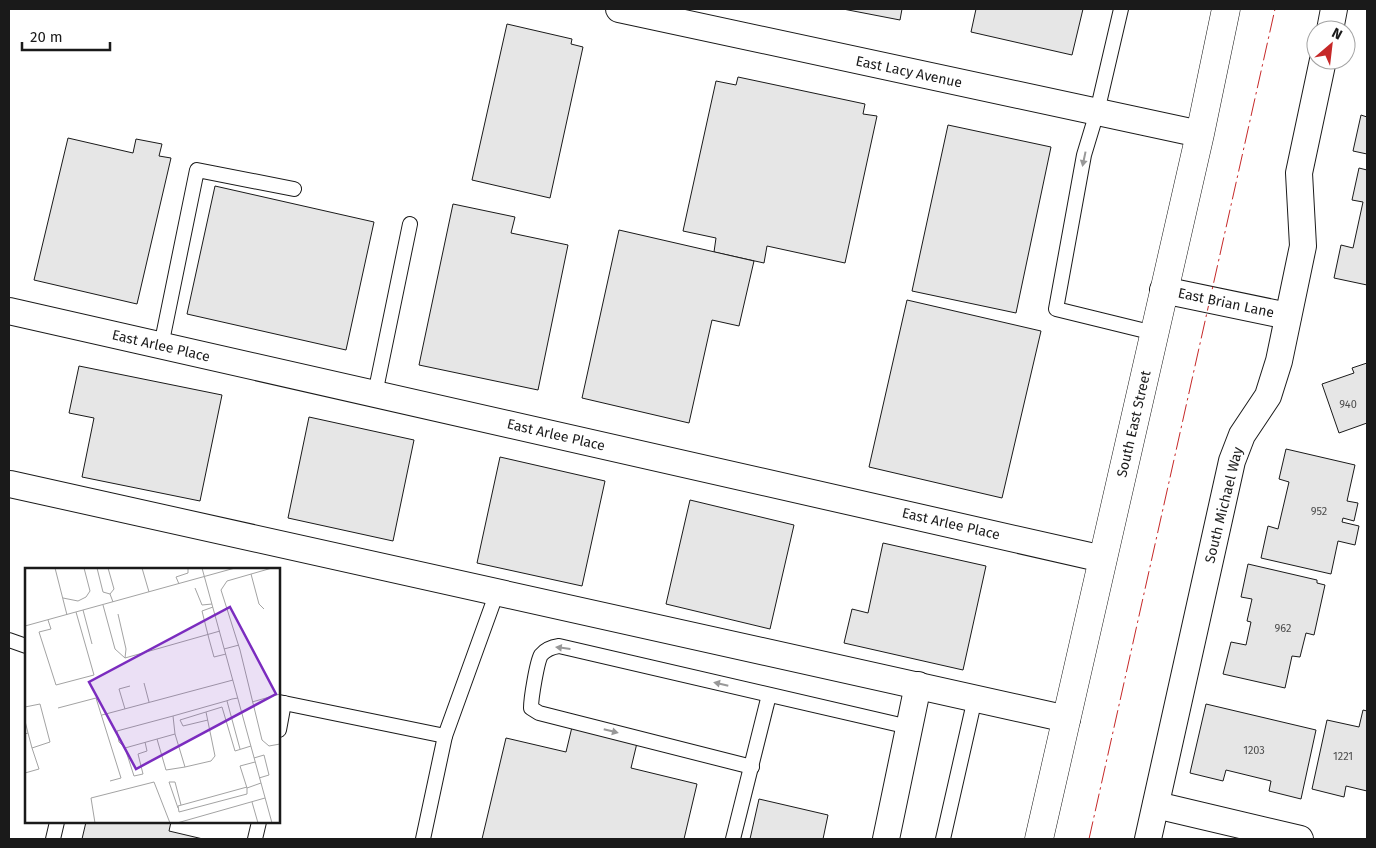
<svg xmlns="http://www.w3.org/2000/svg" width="1376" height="848" font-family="'Fira Sans',sans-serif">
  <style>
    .building { fill: #e6e6e6; stroke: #1a1a1a }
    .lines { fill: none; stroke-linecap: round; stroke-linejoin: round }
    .service-casing { stroke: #1a1a1a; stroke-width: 16 }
    .minor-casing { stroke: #1a1a1a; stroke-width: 28 }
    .tertiary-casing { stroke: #1a1a1a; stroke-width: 29 }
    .service { stroke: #fff; stroke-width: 14 }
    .minor { stroke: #fff; stroke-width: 26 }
    .tertiary { stroke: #fff; stroke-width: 28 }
    .power { stroke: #c62828; stroke-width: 1; stroke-dasharray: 18 4 2.5 4; stroke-linecap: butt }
    .oneway { fill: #989898 }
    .labels { text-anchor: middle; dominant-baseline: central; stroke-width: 4; stroke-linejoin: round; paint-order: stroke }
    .number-label { font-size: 11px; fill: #4d4d4d }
    .street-label { font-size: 14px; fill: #1a1a1a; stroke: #fff }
    .inset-road { fill: none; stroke: #a3a3a3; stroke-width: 1 }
    .view { fill: #7b2cbf; fill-opacity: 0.15; stroke: #7b2cbf; stroke-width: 2.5 }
    .inset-edge { fill: none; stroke: #1a1a1a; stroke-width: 2.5 }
  </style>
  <rect width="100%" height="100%" fill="#fff"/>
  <g class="building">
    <polygon points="843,9 902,9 900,20"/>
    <polygon points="976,9 1083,9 1072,55 971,32"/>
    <polygon points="507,24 572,39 571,44 583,47 550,198 472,180"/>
    <polygon points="738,77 865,104 863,114 877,116 845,263 767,246 764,263 714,252 716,238 683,231 716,81 736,85"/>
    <polygon points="1361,115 1367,117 1367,154 1353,151"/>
    <polygon points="948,125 1051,147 1016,313 912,291"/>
    <polygon points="68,138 133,153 136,139 162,144 159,156 171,158 137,304 34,280"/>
    <polygon points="1359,168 1367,170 1367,285 1334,278 1341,245 1353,248 1363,202 1352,200"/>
    <polygon points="215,186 374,222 346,350 187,314"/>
    <polygon points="453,204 515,217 511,233 568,245 538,390 419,365"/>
    <polygon points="619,230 754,261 739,326 712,320 689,423 582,398"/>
    <polygon points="907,300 1041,331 1002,498 869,467"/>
    <polygon points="1367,363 1367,423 1339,433 1322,384 1354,373 1352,368"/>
    <polygon points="79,366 222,395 200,501 82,477 94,418 69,413"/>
    <polygon points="309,417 414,440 393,541 288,518"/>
    <polygon points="1286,449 1355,465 1347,501 1358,503 1354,521 1343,518 1342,522 1359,526 1355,545 1338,541 1331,574 1261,558 1268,526 1278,529 1289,482 1279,479"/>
    <polygon points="500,457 605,481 582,586 477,563"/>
    <polygon points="690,500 794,525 770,629 666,604"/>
    <polygon points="883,543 986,566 963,670 844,643 852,609 868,613"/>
    <polygon points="1248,564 1317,580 1317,583 1325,585 1314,635 1306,633 1300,657 1292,656 1285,688 1223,674 1231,642 1246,645 1251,622 1247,621 1252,599 1241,597"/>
    <polygon points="1206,704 1316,730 1301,799 1269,791 1271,781 1226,770 1223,781 1190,773"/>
    <polygon points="1363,710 1367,711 1367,791 1346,786 1344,797 1312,789 1327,720 1359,727"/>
    <polygon points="572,727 637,743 631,768 697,784 684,839 482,839 506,738 566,752"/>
    <polygon points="759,799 828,815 823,839 750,839"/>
    <polygon points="86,822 171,822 169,831 203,839 82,839"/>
  </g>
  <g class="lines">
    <defs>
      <g id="service">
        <polyline points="1121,9 1097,112 1084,155 1056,309 1154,333"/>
        <polyline points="161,346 197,170 294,189"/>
        <polyline points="375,394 410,224"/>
        <polyline points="9,640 26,646"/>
        <polyline points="279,702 445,736 497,592"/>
        <polyline points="279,730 284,703"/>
        <path d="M 752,767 L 539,713 L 531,708 C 531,698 537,662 541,655 C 546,649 552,647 559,646 L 909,727"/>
        <polyline points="53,839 57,822"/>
        <polyline points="255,839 259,822"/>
        <polyline points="423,839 445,736"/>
        <polyline points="733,839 769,695"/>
        <polyline points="943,839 975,698"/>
      </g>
      <g id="minor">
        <polyline points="619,9 1200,134"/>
        <polyline points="1330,30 1334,9"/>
        <polyline points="1163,290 1288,316"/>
        <polyline points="9,311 1103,559"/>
        <polyline points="10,484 1067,719"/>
        <polyline points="1156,805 1300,839"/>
        <polyline points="886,839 918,685"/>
        <polyline points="1148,839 1232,461 1242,435 1268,396 1279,361 1303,246 1299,173 1323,60"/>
      </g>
      <polyline id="tertiary" points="1039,839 1200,134 1226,9"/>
    </defs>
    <use href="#service" class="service-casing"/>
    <use href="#minor" class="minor-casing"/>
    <use href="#tertiary" class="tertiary-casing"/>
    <use href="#service" class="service"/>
    <use href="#minor" class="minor"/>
    <use href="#tertiary" class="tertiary"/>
    <polyline class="power" points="1089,839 1275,9"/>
  </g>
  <defs><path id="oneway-solid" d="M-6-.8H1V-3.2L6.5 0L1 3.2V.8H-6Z" transform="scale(1.25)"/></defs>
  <g class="oneway">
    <use href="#oneway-solid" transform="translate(1084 159) rotate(102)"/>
    <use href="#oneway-solid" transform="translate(563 648) rotate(-173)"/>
    <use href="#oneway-solid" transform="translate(721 684) rotate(-167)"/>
    <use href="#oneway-solid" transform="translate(611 731) rotate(14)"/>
  </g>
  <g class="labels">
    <g class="number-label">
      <text x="1348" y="404">940</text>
      <text x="1319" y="511">952</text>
      <text x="1283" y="628">962</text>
      <text x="1254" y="750">1203</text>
      <text x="1343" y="756">1221</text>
    </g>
    <g class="street-label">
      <text transform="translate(909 72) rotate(12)">East Lacy Avenue</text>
      <text transform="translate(1226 303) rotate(12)">East Brian Lane</text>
      <text transform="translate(161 346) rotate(13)">East Arlee Place</text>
      <text transform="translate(1134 424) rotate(-77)">South East Street</text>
      <text transform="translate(556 435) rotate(13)">East Arlee Place</text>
      <text transform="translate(1224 505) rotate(-76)">South Michael Way</text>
      <text transform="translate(951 524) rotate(13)">East Arlee Place</text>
    </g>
  </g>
  <g transform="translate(25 568)">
    <rect width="255" height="255" fill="#fff"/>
    <path class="inset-road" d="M 30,0 L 42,47M 72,0 L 78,24 L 85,26M 83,0 L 89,21 L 85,26 L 88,34M 117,0 L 124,24M 177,0 L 247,255M 247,0 L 202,13 L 196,22 L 215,82 L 237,172 L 244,178 L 255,176M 226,6 L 234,36 L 239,41M 154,16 L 151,9 L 163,5 L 163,0M 170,20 L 177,37 L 187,36M 38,30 L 53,33 L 61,29 L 65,23 L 59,0M 78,37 L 90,81 L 100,90M 188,39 L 177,43 L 184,71 L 189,89 L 201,86M 58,42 L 67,76M 93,46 L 101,81 L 100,90M 23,52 L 26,61 L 14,64 L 31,117 L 69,107 L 51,44M 0,58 L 210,0M 199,81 L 214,77M 100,90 L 195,63M 119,115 L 124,134M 202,133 L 215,181M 227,134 L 255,126M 0,139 L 15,136 L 25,174 L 7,180 L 3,165M 197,139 L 210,183 L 226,178M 33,140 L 71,130 L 96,210 L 85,213M 100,141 L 94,121 L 105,118M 77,147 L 208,112M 148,148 L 150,166 L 100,180 L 94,174 L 92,163 L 148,148 L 201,133 L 207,131 L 213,130M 183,152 L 158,158 L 155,152 L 197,139M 0,153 L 3,165 L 0,166M 132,171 L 141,202 L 160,199 L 150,166M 100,180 L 109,208 L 118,206 L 113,186 L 122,183 L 120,174M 229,190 L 239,187 L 244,207 L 234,210M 230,194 L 215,198 L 222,220 L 236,215M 160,199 L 186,193 L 190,188 L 181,144M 0,205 L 14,201 L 7,180M 222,219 L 153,238 L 154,244 L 222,226 L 222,220M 227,234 L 233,255M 153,240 L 144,214 L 150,214 L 156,237M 70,255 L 66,230 L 129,214 L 145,255M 152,255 L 240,230"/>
    <path class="view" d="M 205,39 L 251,126 L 111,201 L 64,114 Z"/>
    <rect width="255" height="255" class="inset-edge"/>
  </g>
  <rect width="1376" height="848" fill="none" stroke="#1a1a1a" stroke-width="20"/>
  <g transform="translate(1331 45) rotate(28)"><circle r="24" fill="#ffffff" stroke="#a3a3a3"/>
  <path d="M0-4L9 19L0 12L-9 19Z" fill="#c62828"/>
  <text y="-8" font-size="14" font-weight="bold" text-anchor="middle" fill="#1a1a1a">N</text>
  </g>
  <path d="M22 42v8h88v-8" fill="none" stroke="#1a1a1a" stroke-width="2.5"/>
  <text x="30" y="42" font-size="15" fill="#1a1a1a" stroke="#ffffff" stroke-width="4" paint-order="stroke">20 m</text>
</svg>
